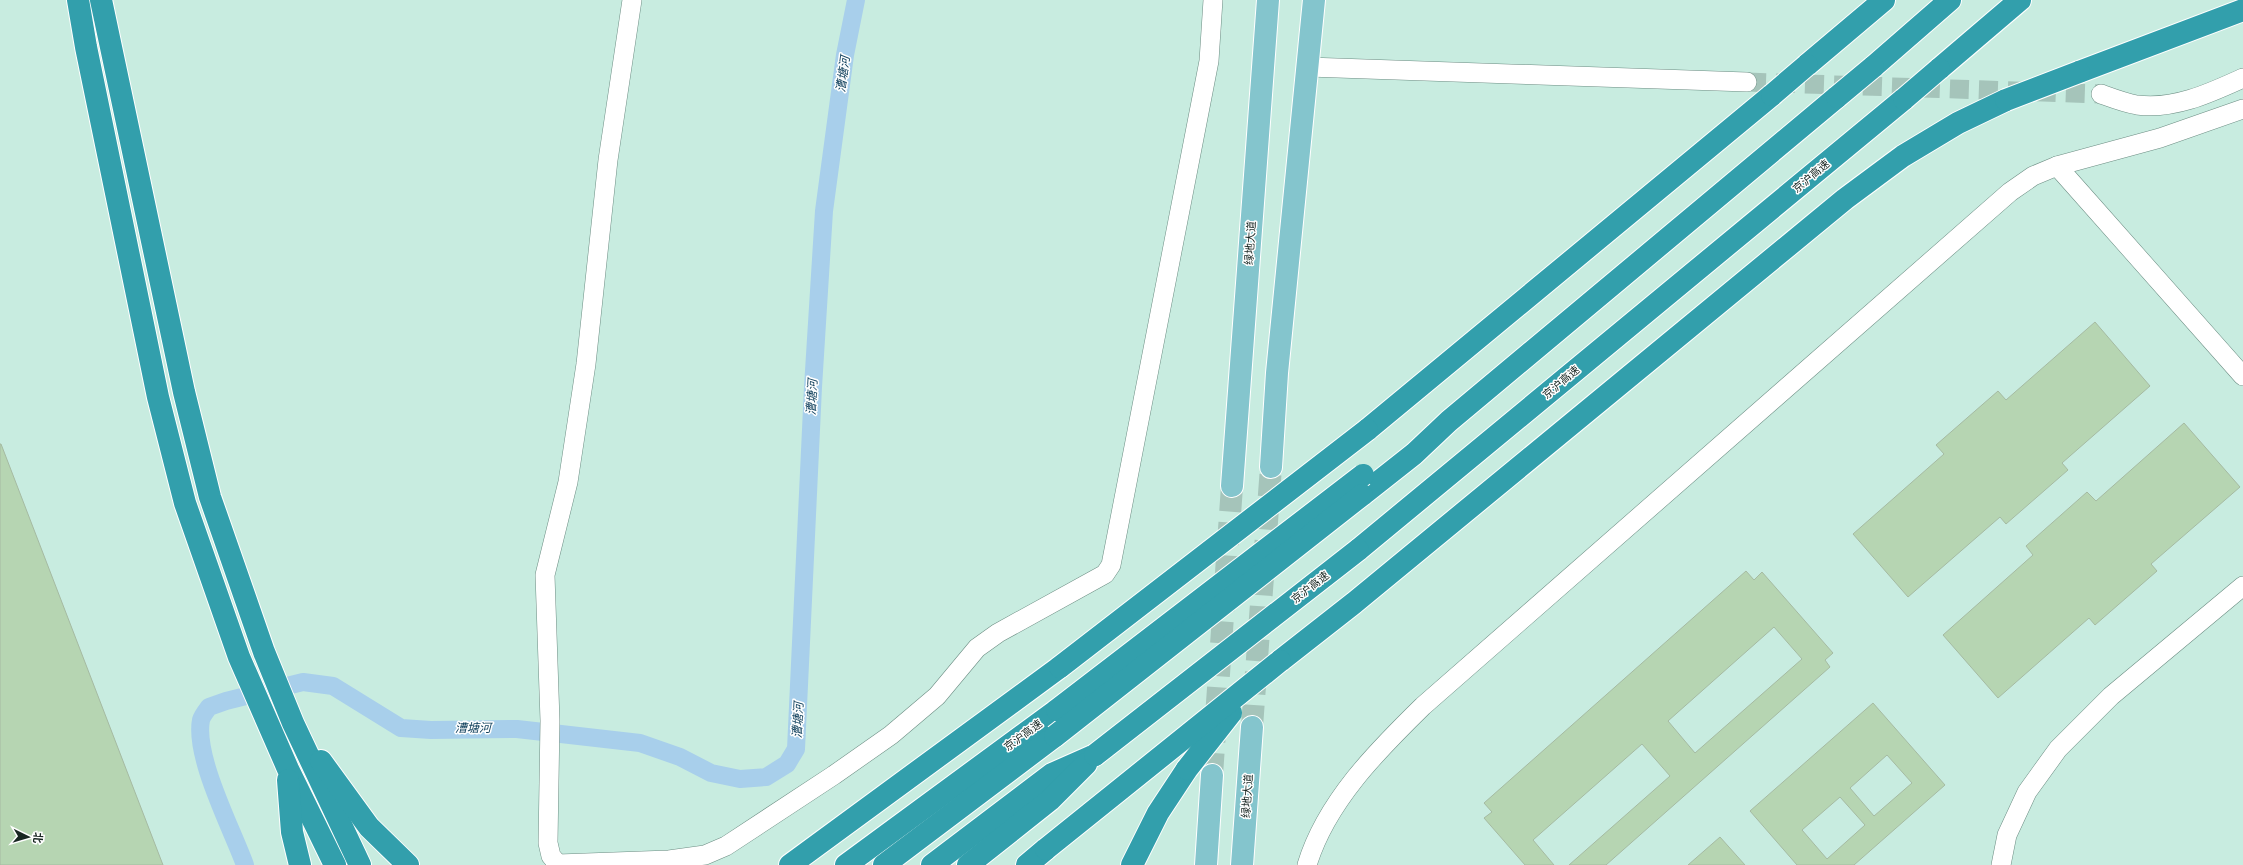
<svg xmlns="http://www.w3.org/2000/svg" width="2243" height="865" font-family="'Times New Roman','Noto Sans SC',serif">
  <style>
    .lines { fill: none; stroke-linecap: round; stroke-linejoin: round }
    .canal { stroke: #a8cfeb; stroke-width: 18 }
    .building { fill: #b6d5b2; stroke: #a5baa2; fill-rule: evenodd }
    .street-tunnel { stroke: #a5c4ba; stroke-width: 19; stroke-dasharray: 19 10; stroke-linecap: butt }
    .primary-tunnel { stroke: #a5c4ba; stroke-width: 22; stroke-dasharray: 22 11; stroke-linecap: butt }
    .street-casing { stroke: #6c8d83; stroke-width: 20 }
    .primary-casing { stroke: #fff; stroke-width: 24 }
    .highway-casing { stroke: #fff; stroke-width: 24 }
    .street { stroke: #fff; stroke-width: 19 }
    .primary { stroke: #84c5cd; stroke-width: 22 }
    .highway { stroke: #329fac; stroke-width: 22 }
    .highway-bridge-casing { stroke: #fff; stroke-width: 24; stroke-linecap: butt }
    .highway-bridge { stroke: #329fac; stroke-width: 22 }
    .labels { text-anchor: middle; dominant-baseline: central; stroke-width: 3; stroke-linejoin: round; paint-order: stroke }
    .street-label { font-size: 11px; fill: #182622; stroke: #fff }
    .water-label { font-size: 12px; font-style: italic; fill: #11415d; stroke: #fff }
  </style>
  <rect width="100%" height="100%" fill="#c8ece0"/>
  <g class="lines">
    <path class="canal" d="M 245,865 C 232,829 194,757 201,720 C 202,716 206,711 209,707 L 226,701 L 303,682 L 333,686 L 401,728 L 431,730 L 517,729 L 640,743 L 680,757 L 711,773 L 740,779 L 766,777 L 787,764 L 796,749 L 813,387 L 824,211 L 845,55 L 856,0"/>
  </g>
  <g class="building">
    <polygon points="2095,322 2150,386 2062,463 2068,470 2006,524 2000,517 1908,597 1853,534 1944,454 1936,445 1998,391 2006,400"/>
    <polygon points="2184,423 2240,487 2151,564 2157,571 2095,625 2089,618 1998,698 1943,635 2033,555 2026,546 2087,492 2096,501"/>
    <polygon points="0,444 1,444 163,865 0,865"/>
    <path d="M 1746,571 L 1754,580 L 1762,572 L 1833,653 L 1825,660 L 1830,667 L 1606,865 L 1569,865 L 1670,776 L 1642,744 L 1533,840 L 1554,865 L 1525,865 L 1484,818 L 1492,812 L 1484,803 ZM 1774,627 L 1802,659 L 1695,753 L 1668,721 Z"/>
    <path d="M 1873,703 L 1945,785 L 1854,865 L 1797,865 L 1750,811 ZM 1887,755 L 1912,783 L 1874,816 L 1850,788 ZM 1840,797 L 1865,825 L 1827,859 L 1802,830 Z"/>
    <polygon points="1720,837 1745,865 1688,865"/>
  </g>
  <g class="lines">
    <polyline class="street-tunnel" points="1747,82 2101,94"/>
    <g class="primary-tunnel">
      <polyline points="1252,727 1271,467"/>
      <polyline points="1212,775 1232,486"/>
    </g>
    <defs>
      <g id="street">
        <polyline points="632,0 608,160 586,364 568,482 545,575 550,721 548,843 551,856 558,864 669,860 705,855 726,846 834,775 891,735 937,696 977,648 998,633 1105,574 1111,565 1209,61 1213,0"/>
        <polyline points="1308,67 1747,82"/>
        <path d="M 2101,94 C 2112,98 2125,103 2137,105 C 2174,110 2210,93 2243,78"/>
        <polyline points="2057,166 2243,376"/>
        <path d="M 1307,865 C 1326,802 1377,751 1423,706 L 2010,192 L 2033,176 L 2057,166 L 2160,138 L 2243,109"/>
        <polyline points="2001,865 2007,835 2027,792 2058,749 2111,696 2243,586"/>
      </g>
      <g id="primary">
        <polyline points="1271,467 1277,373 1314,0"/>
        <polyline points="1232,486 1268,0"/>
        <polyline points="1206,865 1212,775"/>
        <polyline points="1242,865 1252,727"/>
      </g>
      <g id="highway">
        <polyline points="78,0 86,47 158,397 185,503 239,657 288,769 335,865"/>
        <polyline points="101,0 184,392 210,497 264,652 293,723 360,865"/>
        <polyline points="1807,65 1884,0"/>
        <polyline points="1873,67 1950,0"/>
        <polyline points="1939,69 2020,0"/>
        <polyline points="2079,72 2243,10"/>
        <polyline points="1367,430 1772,95"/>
        <polyline points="1362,495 1414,454 1449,421 1837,97"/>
        <polyline points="1358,550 1904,99"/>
        <polyline points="1280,661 1354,603 1845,199 1903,156 1958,123 2006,100"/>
        <polyline points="321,761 369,827 408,865"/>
        <polyline points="288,780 292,832 300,865"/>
        <polyline points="790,865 1060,667"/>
        <polyline points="846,865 1057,710"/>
        <polyline points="884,865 1055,736"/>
        <polyline points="932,865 1052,774 1095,755"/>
        <polyline points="968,865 1050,800 1086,764"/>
        <polyline points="1027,865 1046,849"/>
        <polyline points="1132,865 1158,813 1187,769"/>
      </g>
    </defs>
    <use href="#street" class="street-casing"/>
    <use href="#primary" class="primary-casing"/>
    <use href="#highway" class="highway-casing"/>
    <use href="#street" class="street"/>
    <use href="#primary" class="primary"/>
    <use href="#highway" class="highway"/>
    <defs>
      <g id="highway-bridge">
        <polyline points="1772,95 1807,65"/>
        <polyline points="1837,97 1873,67"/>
        <polyline points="1904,99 1939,69"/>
        <polyline points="2006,100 2079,72"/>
        <polyline points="1060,667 1367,430"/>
        <polyline points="1057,710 1363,475"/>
        <polyline points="1055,736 1362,495"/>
        <polyline points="1095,755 1358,550"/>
        <polyline points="1187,769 1231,713"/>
        <polyline points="1046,849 1280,661"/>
      </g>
    </defs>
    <use href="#highway-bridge" class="highway-bridge-casing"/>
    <use href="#highway-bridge" class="highway-bridge"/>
  </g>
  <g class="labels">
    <g class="street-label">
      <text transform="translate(1811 176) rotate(-40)">京沪高速</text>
      <text transform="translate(1250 243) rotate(-86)">绿地大道</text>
      <text transform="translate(1561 382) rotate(-40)">京沪高速</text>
      <text transform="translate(1310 587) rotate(-38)">京沪高速</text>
      <text transform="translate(1023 735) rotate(-36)">京沪高速</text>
      <text transform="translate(1247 796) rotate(-86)">绿地大道</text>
    </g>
    <g class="water-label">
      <text transform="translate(843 74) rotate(-82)">漕塘河</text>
      <text transform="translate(812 397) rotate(-87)">漕塘河</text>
      <text transform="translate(798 720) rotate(-87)">漕塘河</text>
      <text x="473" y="728">漕塘河</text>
    </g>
  </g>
  <g transform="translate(28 837) rotate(95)" stroke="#ffffff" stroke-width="3" paint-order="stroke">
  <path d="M0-3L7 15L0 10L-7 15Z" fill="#182622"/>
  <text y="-6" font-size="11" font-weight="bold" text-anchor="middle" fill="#182622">北</text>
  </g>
</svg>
